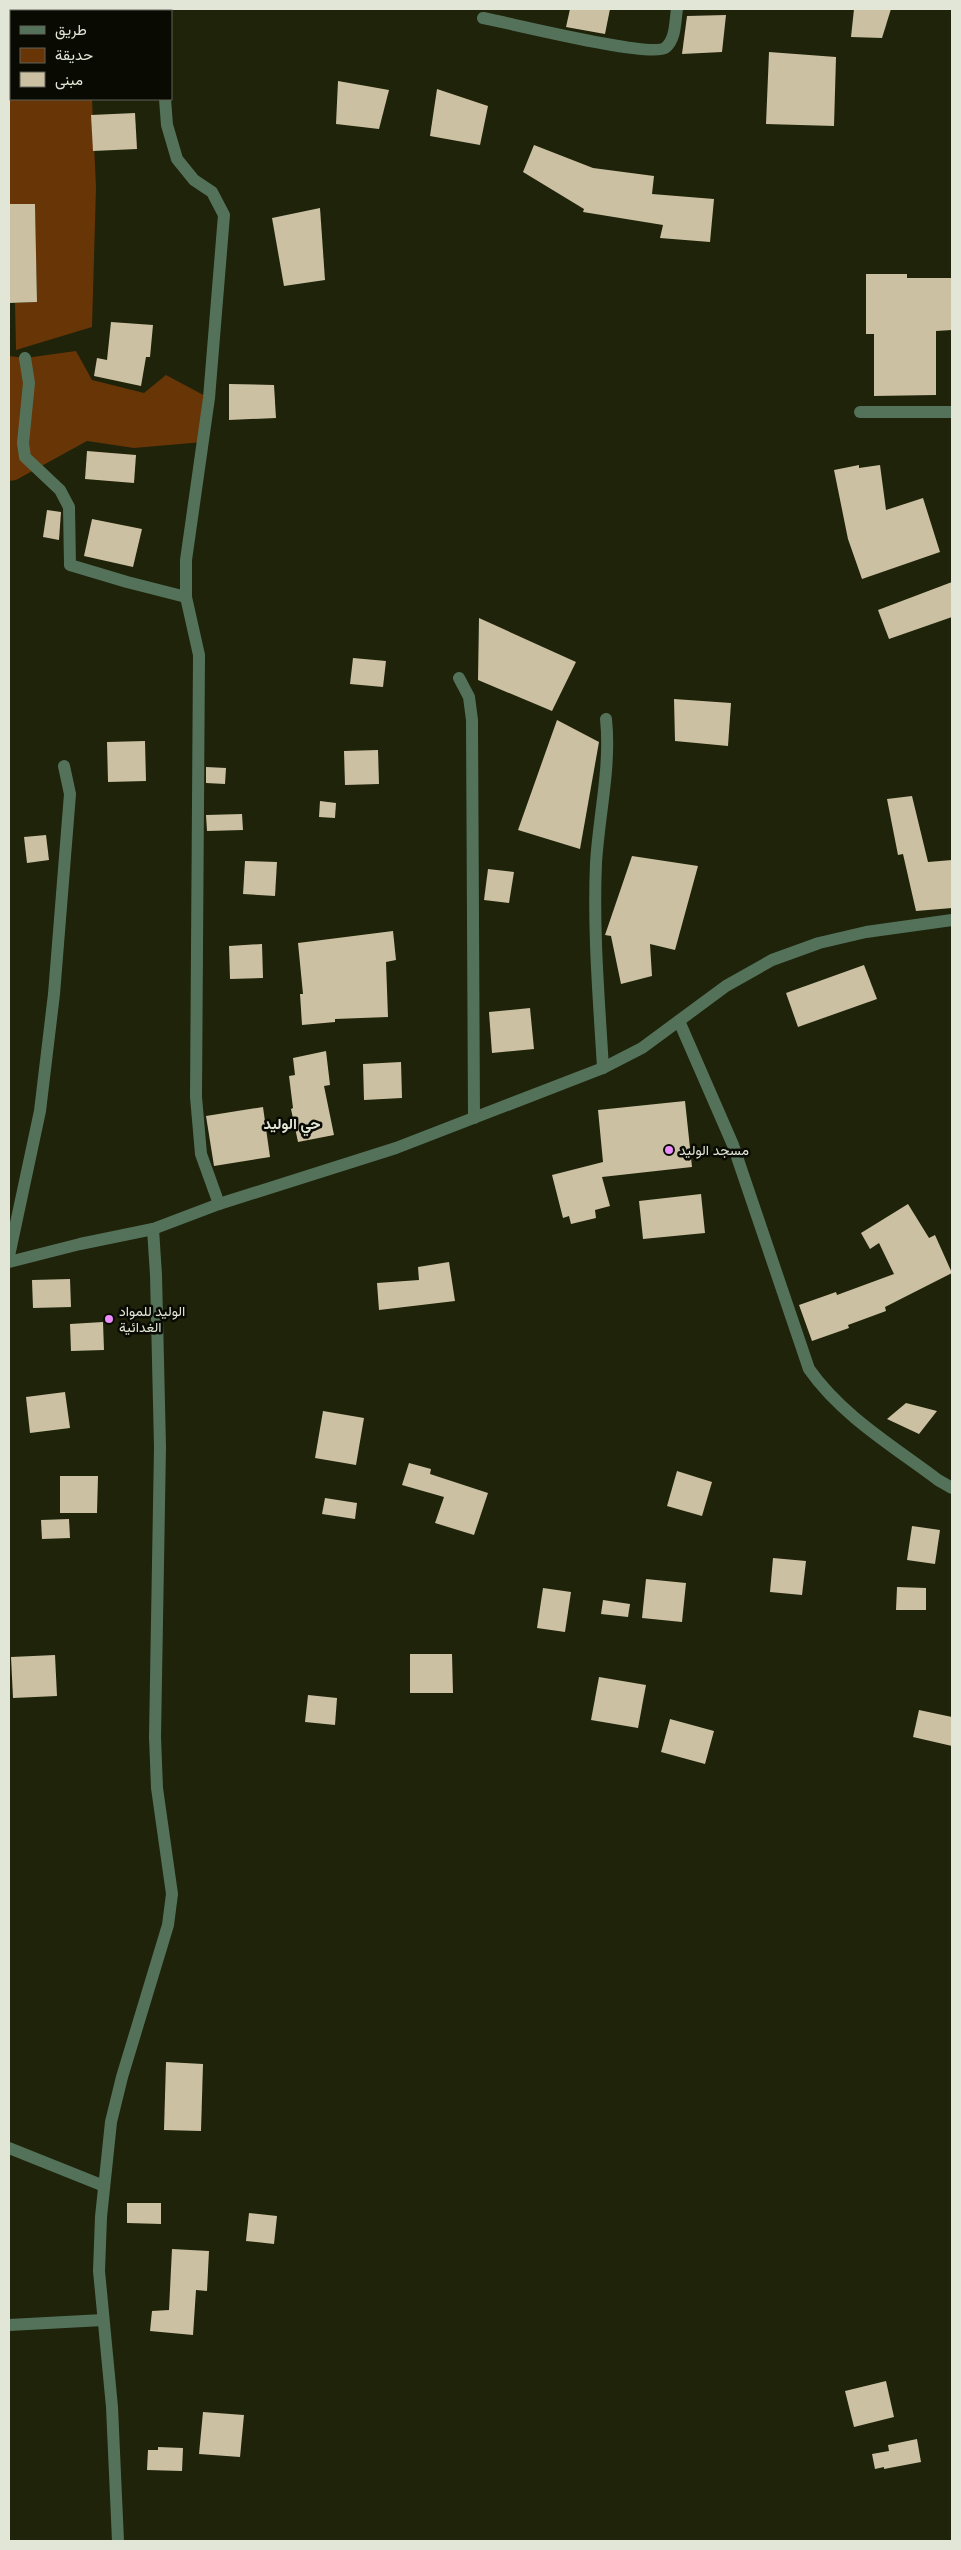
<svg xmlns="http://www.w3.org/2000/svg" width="961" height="2550" font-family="Raleway,Vazirmatn,sans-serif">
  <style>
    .green { fill: #683507 }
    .building { fill: #ccc0a3 }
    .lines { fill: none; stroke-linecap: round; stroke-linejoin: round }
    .minor { stroke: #54725a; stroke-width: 12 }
    .poi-dot { fill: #eb8dfc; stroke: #090b03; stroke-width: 2 }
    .labels { text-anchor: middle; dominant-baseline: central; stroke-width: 5; stroke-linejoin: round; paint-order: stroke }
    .poi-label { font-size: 14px; fill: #e2e6d7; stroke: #090b03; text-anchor: start }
    .neighbourhood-label { font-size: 15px; font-weight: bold; fill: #e2e6d7; stroke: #090b03 }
  </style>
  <rect width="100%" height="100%" fill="#1e230a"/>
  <g class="green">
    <polygon points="9,9 87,9 87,11 11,11 11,99 92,99 96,188 92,327 16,350 15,303 37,302 35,204 9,204"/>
    <polygon points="76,351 92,380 144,393 166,375 209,398 203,442 134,448 87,441 16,480 9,481 9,356 25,358"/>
  </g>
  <g class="building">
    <polygon points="570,9 610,9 605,34 566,27"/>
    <polygon points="854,9 891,9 882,38 851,37"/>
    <polygon points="726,15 722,52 682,54 687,16"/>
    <polygon points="769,52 836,57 834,126 766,124"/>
    <polygon points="338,81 389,90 379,129 336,124"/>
    <polygon points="437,89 488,106 480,145 430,136"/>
    <polygon points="135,113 137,149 93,151 91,115"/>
    <polygon points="534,145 593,168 654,176 652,194 714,199 710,242 660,238 663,225 583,212 584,209 523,172"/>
    <polygon points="9,204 35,204 37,302 9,303"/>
    <polygon points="320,208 325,280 284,286 272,218"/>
    <polygon points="866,274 907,274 907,278 952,278 952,330 936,331 936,395 874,396 874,334 866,334"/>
    <polygon points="111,322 153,325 150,357 146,357 141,386 94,376 97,358 107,360"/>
    <polygon points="229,384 274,385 276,418 229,420"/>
    <polygon points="87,451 136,455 134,483 85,479"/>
    <polygon points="859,465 859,468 880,465 886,510 923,498 940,552 862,579 848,539 834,470"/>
    <polygon points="47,510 61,512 59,540 43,537"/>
    <polygon points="92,519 142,529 133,567 84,556"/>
    <polygon points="952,582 952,617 889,639 878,610"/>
    <polygon points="479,618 576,662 552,711 478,680"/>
    <polygon points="353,658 386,661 383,687 350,684"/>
    <polygon points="674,699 731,703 728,746 675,741"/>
    <polygon points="557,720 599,742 580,849 518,830"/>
    <polygon points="145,741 146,781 108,782 107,742"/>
    <polygon points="378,750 379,784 345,785 344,751"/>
    <polygon points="206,767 226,768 225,784 206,783"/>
    <polygon points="912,796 928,862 952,860 952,908 916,911 903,854 898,855 887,799"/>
    <polygon points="320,801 336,803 335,818 319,817"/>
    <polygon points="242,814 243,830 207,831 206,815"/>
    <polygon points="46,835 49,860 27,863 24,837"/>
    <polygon points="632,856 698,866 675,950 650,944 652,976 621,984 611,936 605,935"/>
    <polygon points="245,861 277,862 275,896 243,894"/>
    <polygon points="488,869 514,872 509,903 484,900"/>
    <polygon points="393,931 396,960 386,962 388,1017 335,1019 335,1022 302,1025 300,994 303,994 298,943"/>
    <polygon points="262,944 263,978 230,979 229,946"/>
    <polygon points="864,965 877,999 798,1027 786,993"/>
    <polygon points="530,1008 534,1049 492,1053 489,1012"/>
    <polygon points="326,1051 330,1085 324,1086 334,1135 298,1142 291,1109 293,1108 289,1076 295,1075 293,1058"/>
    <polygon points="401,1062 402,1098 364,1100 363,1064"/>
    <polygon points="685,1101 692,1167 602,1177 610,1206 595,1210 596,1218 571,1224 569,1216 563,1218 552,1175 603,1162 598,1110"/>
    <polygon points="263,1107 270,1157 214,1166 206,1116"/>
    <polygon points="701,1194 705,1233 643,1239 639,1201"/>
    <polygon points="908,1204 929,1238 935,1235 952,1273 885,1307 886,1311 848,1325 849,1328 812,1341 799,1305 836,1292 837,1295 894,1274 879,1243 870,1249 861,1233"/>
    <polygon points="449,1262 455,1301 379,1310 377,1283 419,1280 418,1267"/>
    <polygon points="70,1279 71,1307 33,1308 32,1280"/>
    <polygon points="103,1322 104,1350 71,1351 70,1324"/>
    <polygon points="65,1392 70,1428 30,1433 26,1397"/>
    <polygon points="906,1403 937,1411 919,1434 887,1419"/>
    <polygon points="323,1411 364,1418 356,1465 315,1458"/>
    <polygon points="409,1463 431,1469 430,1474 488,1493 474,1535 435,1523 444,1497 402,1485"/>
    <polygon points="677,1471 712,1482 702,1516 667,1506"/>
    <polygon points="60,1476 98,1476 97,1513 60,1513"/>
    <polygon points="325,1498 357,1503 355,1519 322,1514"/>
    <polygon points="69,1519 70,1538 42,1539 41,1520"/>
    <polygon points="912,1526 940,1530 935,1564 907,1560"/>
    <polygon points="773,1558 806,1561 802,1595 770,1592"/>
    <polygon points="646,1579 686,1583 682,1622 642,1618"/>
    <polygon points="897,1587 926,1588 926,1610 896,1610"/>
    <polygon points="543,1588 571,1592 565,1632 537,1628"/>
    <polygon points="603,1600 630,1604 628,1617 601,1614"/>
    <polygon points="410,1654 452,1654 453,1693 410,1693"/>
    <polygon points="55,1655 57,1696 13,1698 11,1657"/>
    <polygon points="599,1677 646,1685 638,1728 591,1720"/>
    <polygon points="308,1695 337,1698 335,1725 305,1722"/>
    <polygon points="919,1710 952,1717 952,1746 913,1737"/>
    <polygon points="670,1719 714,1731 705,1764 661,1752"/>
    <polygon points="166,2062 203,2064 201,2131 164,2130"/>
    <polygon points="127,2203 161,2203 161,2224 127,2223"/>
    <polygon points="249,2213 277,2216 274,2244 246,2241"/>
    <polygon points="172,2249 209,2251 207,2291 196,2290 193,2335 150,2331 152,2311 169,2310"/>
    <polygon points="886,2381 894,2417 854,2427 845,2391"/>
    <polygon points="203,2412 244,2415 240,2457 199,2454"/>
    <polygon points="917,2439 921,2462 884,2469 884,2467 875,2469 872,2454 889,2451 888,2445"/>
    <polygon points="158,2447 183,2448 182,2471 147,2470 148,2450 158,2450"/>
  </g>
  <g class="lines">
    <g class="minor">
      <polyline points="149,9 150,11"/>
      <path d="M 483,18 C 510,23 649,58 665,48 C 676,40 675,21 677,9"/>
      <polyline points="165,99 167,125 177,159 194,180 212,192 224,215 209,398 186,560 186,597 199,655 196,1097 201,1154 219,1204"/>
      <polyline points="25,358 29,383 23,443 25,457 60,490 69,507 70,565 127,582 186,597"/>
      <polyline points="860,412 952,412"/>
      <polyline points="459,678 469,697 472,720 474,1118"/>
      <path d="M 679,1021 L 733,1145 L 809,1369 C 842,1416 893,1446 938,1480 L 952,1488"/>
      <path d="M 603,1068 C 599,1000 593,931 596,863 C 599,814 611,767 606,719"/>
      <polyline points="9,1256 40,1111 54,994 70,794 64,766"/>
      <polyline points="9,1262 80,1244 153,1229 219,1204 396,1148 603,1068 642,1048 726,986 772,960 819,943 866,932 952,920"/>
      <polyline points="9,2148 104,2186"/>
      <polyline points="9,2325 103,2320"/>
      <polyline points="118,2541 112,2407 99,2271 101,2217 111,2122 122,2077 168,1925 172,1894 157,1788 155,1737 160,1447 156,1275 153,1229"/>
    </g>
  </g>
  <g class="poi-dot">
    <circle cx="669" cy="1150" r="5"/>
    <circle cx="109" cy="1319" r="5"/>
  </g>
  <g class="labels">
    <g class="poi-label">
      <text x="679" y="1150">مسجد الوليد</text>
      <text x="119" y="1311">الوليد للمواد<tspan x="119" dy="16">الغدائية</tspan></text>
    </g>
    <g class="neighbourhood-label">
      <text x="292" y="1124">حي الوليد</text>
    </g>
  </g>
  <rect width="961" height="2550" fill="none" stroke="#e2e6d7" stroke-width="20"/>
  <rect x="10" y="10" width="162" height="90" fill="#090b03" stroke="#606358"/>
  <rect x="20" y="26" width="25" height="8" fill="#54725a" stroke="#606358"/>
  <text x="55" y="35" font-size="15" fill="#e2e6d7">طريق</text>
  <rect x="20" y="48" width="25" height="15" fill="#683507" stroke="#606358"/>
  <text x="55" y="60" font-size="15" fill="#e2e6d7">حديقة</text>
  <rect x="20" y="72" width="25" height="15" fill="#ccc0a3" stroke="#606358"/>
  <text x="55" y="85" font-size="15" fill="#e2e6d7">مبنى</text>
</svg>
